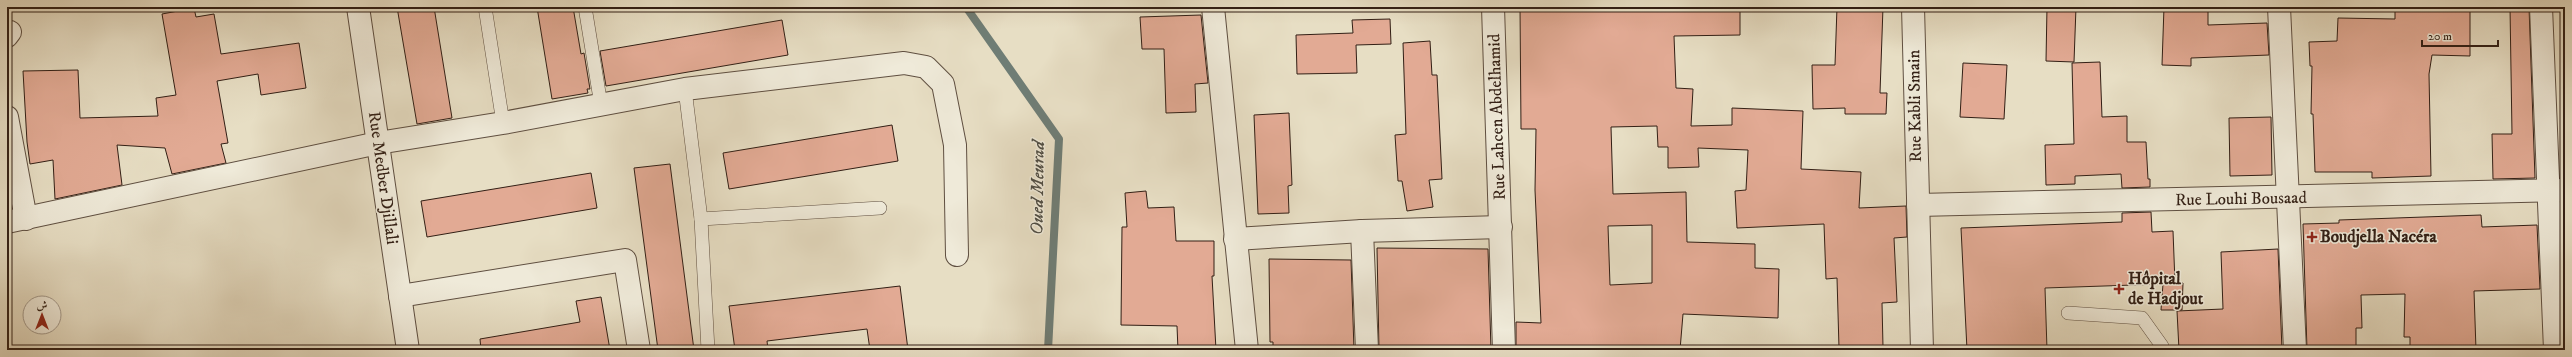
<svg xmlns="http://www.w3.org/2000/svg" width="2572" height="357" font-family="'IM FELL DW Pica',Amiri,serif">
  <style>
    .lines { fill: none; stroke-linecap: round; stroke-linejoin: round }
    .stream { stroke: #6f7d75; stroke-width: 8 }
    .building { fill: #e2aa94; stroke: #321f15; fill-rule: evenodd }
    .service-casing { stroke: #5f4f41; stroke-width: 14 }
    .minor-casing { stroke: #5f4f41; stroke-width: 24 }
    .service { stroke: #efead9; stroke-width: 13 }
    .minor { stroke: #efead9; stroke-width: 22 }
    .poi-dot { fill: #8f2418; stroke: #efead9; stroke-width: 1.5 }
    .labels { text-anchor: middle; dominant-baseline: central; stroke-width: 3; stroke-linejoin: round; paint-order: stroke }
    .street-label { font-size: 17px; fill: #321f15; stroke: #efead9 }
    .poi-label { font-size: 17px; font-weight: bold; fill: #321f15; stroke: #efead9; text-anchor: start }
    .water-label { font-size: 18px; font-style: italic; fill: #504e45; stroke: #efead9 }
  </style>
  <rect width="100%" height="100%" fill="#e7dec4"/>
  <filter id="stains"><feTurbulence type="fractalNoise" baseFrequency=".005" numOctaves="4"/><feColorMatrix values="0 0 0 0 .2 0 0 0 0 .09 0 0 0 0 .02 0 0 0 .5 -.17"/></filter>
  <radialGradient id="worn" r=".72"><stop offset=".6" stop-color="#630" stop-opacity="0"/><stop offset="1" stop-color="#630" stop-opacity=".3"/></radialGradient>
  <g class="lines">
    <polyline class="stream" points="966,7 1059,139 1048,350"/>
  </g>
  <g class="building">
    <polygon points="397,7 434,7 452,118 417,124"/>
    <polygon points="537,7 573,7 581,54 584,53 590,89 587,89 588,93 552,99"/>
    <path d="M 1520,7 L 1740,7 L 1740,35 L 1674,36 L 1676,88 L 1693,89 L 1691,126 L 1732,125 L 1732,108 L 1803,111 L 1801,169 L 1861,172 L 1859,208 L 1906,206 L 1907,237 L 1894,238 L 1897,302 L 1882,303 L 1883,347 L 1839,348 L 1837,278 L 1826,279 L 1824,224 L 1737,228 L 1735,191 L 1746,190 L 1748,150 L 1698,148 L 1699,167 L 1668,168 L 1668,147 L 1658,147 L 1657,126 L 1611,127 L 1613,194 L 1686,192 L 1687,242 L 1755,244 L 1755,268 L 1779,269 L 1778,318 L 1683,314 L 1680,350 L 1516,350 L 1516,322 L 1541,323 L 1535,190 L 1536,129 L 1521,129 ZM 1652,225 L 1652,283 L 1610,285 L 1608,226 Z"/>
    <polygon points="1837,7 1883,7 1880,93 1887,93 1886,114 1845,114 1845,108 1813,109 1812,65 1835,65"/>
    <polygon points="2047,7 2076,7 2074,62 2046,61"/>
    <polygon points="2164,7 2208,7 2208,25 2267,23 2269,55 2191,58 2191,66 2162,65"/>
    <polygon points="2395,7 2459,7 2459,10 2470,11 2470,56 2432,55 2429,74 2431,176 2372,178 2372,172 2315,172 2313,114 2311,114 2312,66 2310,66 2309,42 2337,41 2338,18 2395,19"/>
    <polygon points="2510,7 2529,7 2535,178 2493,179 2492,134 2512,134"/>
    <polygon points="194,8 196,17 214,14 221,54 299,43 306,88 261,95 258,74 217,81 228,143 221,144 226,163 172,174 165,148 117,145 122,185 55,199 53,160 30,164 27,142 23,71 78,70 80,118 158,116 156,98 176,95 162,14"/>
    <polygon points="1201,15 1208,83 1195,84 1196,112 1166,113 1164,49 1142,49 1140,17"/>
    <polygon points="1390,19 1391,44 1356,45 1357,73 1297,74 1296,35 1353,33 1352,20"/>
    <polygon points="782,20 788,55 606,86 600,51"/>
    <polygon points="1430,41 1432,75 1437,75 1442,179 1429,180 1433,207 1407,211 1402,181 1398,181 1395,135 1406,134 1403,43"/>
    <polygon points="2100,62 2102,117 2127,116 2127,142 2146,142 2148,179 2150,179 2150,187 2122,188 2121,174 2075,176 2075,184 2046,185 2045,145 2074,144 2072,63"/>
    <polygon points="1963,63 2007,65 2004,119 1960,117"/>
    <polygon points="1289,113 1292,185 1288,186 1289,213 1258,214 1254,115"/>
    <polygon points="2271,117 2272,175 2230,176 2229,118"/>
    <polygon points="892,125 898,161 729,189 723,153"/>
    <polygon points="670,164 694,350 658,350 634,168"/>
    <polygon points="591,173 597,208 427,237 421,201"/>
    <polygon points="1146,191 1148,208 1174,207 1176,241 1214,241 1214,276 1212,276 1216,350 1178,350 1177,326 1121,325 1122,227 1127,227 1125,193"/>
    <polygon points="2151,212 2152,232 2173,231 2175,283 2183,283 2182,310 2161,310 2163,284 2045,288 2047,350 1967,350 1961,228 2122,222 2122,213"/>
    <polygon points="2481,215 2482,227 2537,225 2540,289 2474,291 2476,350 2410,350 2410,337 2404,337 2405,294 2361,295 2362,328 2356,328 2356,350 2307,350 2303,224 2339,223 2339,220"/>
    <polygon points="1377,248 1488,249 1491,350 1379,350"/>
    <polygon points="2278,249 2282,350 2179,350 2177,311 2223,309 2221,252"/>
    <polygon points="1269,259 1351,260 1354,350 1273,350 1273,342 1270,342"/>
    <polygon points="900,286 908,350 870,350 867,329 767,341 768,350 735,350 729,306"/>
    <polygon points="601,297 610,350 481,350 480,339 580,322 576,301"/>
  </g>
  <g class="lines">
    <defs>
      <g id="service">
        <polyline points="485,7 503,123"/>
        <polyline points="585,7 601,105"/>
        <polyline points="685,89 701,219 880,208"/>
        <polyline points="701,219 708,350"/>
        <polyline points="2068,313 2142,318 2162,346 2162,350"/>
      </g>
      <g id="minor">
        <polyline points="358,7 408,350"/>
        <polyline points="1213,7 1247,350"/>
        <polyline points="1493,7 1504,350"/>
        <polyline points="1913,7 1922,350"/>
        <polyline points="2279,7 2295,350"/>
        <polyline points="2541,7 2555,350"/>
        <polyline points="7,36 10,32"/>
        <polyline points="7,117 26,219"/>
        <polyline points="1918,205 2565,190"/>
        <polyline points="7,222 378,143 503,123 685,89 904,63 926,67 943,84 955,145 957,255"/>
        <polyline points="1362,231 1367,350"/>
        <polyline points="1235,239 1362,231 1501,227"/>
        <polyline points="400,296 625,260 639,350"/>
      </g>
    </defs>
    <use href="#service" class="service-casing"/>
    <use href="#minor" class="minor-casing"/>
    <use href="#service" class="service"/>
    <use href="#minor" class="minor"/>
  </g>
  <g class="poi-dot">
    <path d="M2310 231h4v4h4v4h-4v4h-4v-4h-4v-4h4z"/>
    <path d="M2117 283h4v4h4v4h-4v4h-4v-4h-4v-4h4z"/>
  </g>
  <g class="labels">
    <g class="street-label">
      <text transform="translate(1915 106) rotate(-91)">Rue Kabli Smain</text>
      <text transform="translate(1497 117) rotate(-92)">Rue Lahcen Abdelhamid</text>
      <text transform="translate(383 178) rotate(82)">Rue Medber Djillali</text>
      <text transform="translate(2241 199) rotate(-1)">Rue Louhi Bousaad</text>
    </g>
    <g class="poi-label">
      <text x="2320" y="237">Boudjella Nacéra</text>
      <text x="2128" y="279">Hôpital<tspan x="2128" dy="20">de Hadjout</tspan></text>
    </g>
    <g class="water-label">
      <text transform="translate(1038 188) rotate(-89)">Oued Meurad</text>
    </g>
  </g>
  <rect width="2572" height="357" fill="none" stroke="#e7dec4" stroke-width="24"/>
  <rect x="8" y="8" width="2556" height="341" fill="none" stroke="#321f15" stroke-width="2"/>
  <rect x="12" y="12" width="2548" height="333" fill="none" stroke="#321f15"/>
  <g transform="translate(42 315)"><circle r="19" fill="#efead9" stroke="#a3998b"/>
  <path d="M0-3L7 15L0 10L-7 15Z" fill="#8f2418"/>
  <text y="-6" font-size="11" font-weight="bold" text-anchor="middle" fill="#321f15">ش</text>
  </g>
  <path d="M2422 40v6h76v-6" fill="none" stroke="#321f15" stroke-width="2"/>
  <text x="2428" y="40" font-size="12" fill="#321f15" stroke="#efead9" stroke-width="3" paint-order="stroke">20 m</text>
  <rect width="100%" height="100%" filter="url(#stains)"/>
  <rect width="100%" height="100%" fill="url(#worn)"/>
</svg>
